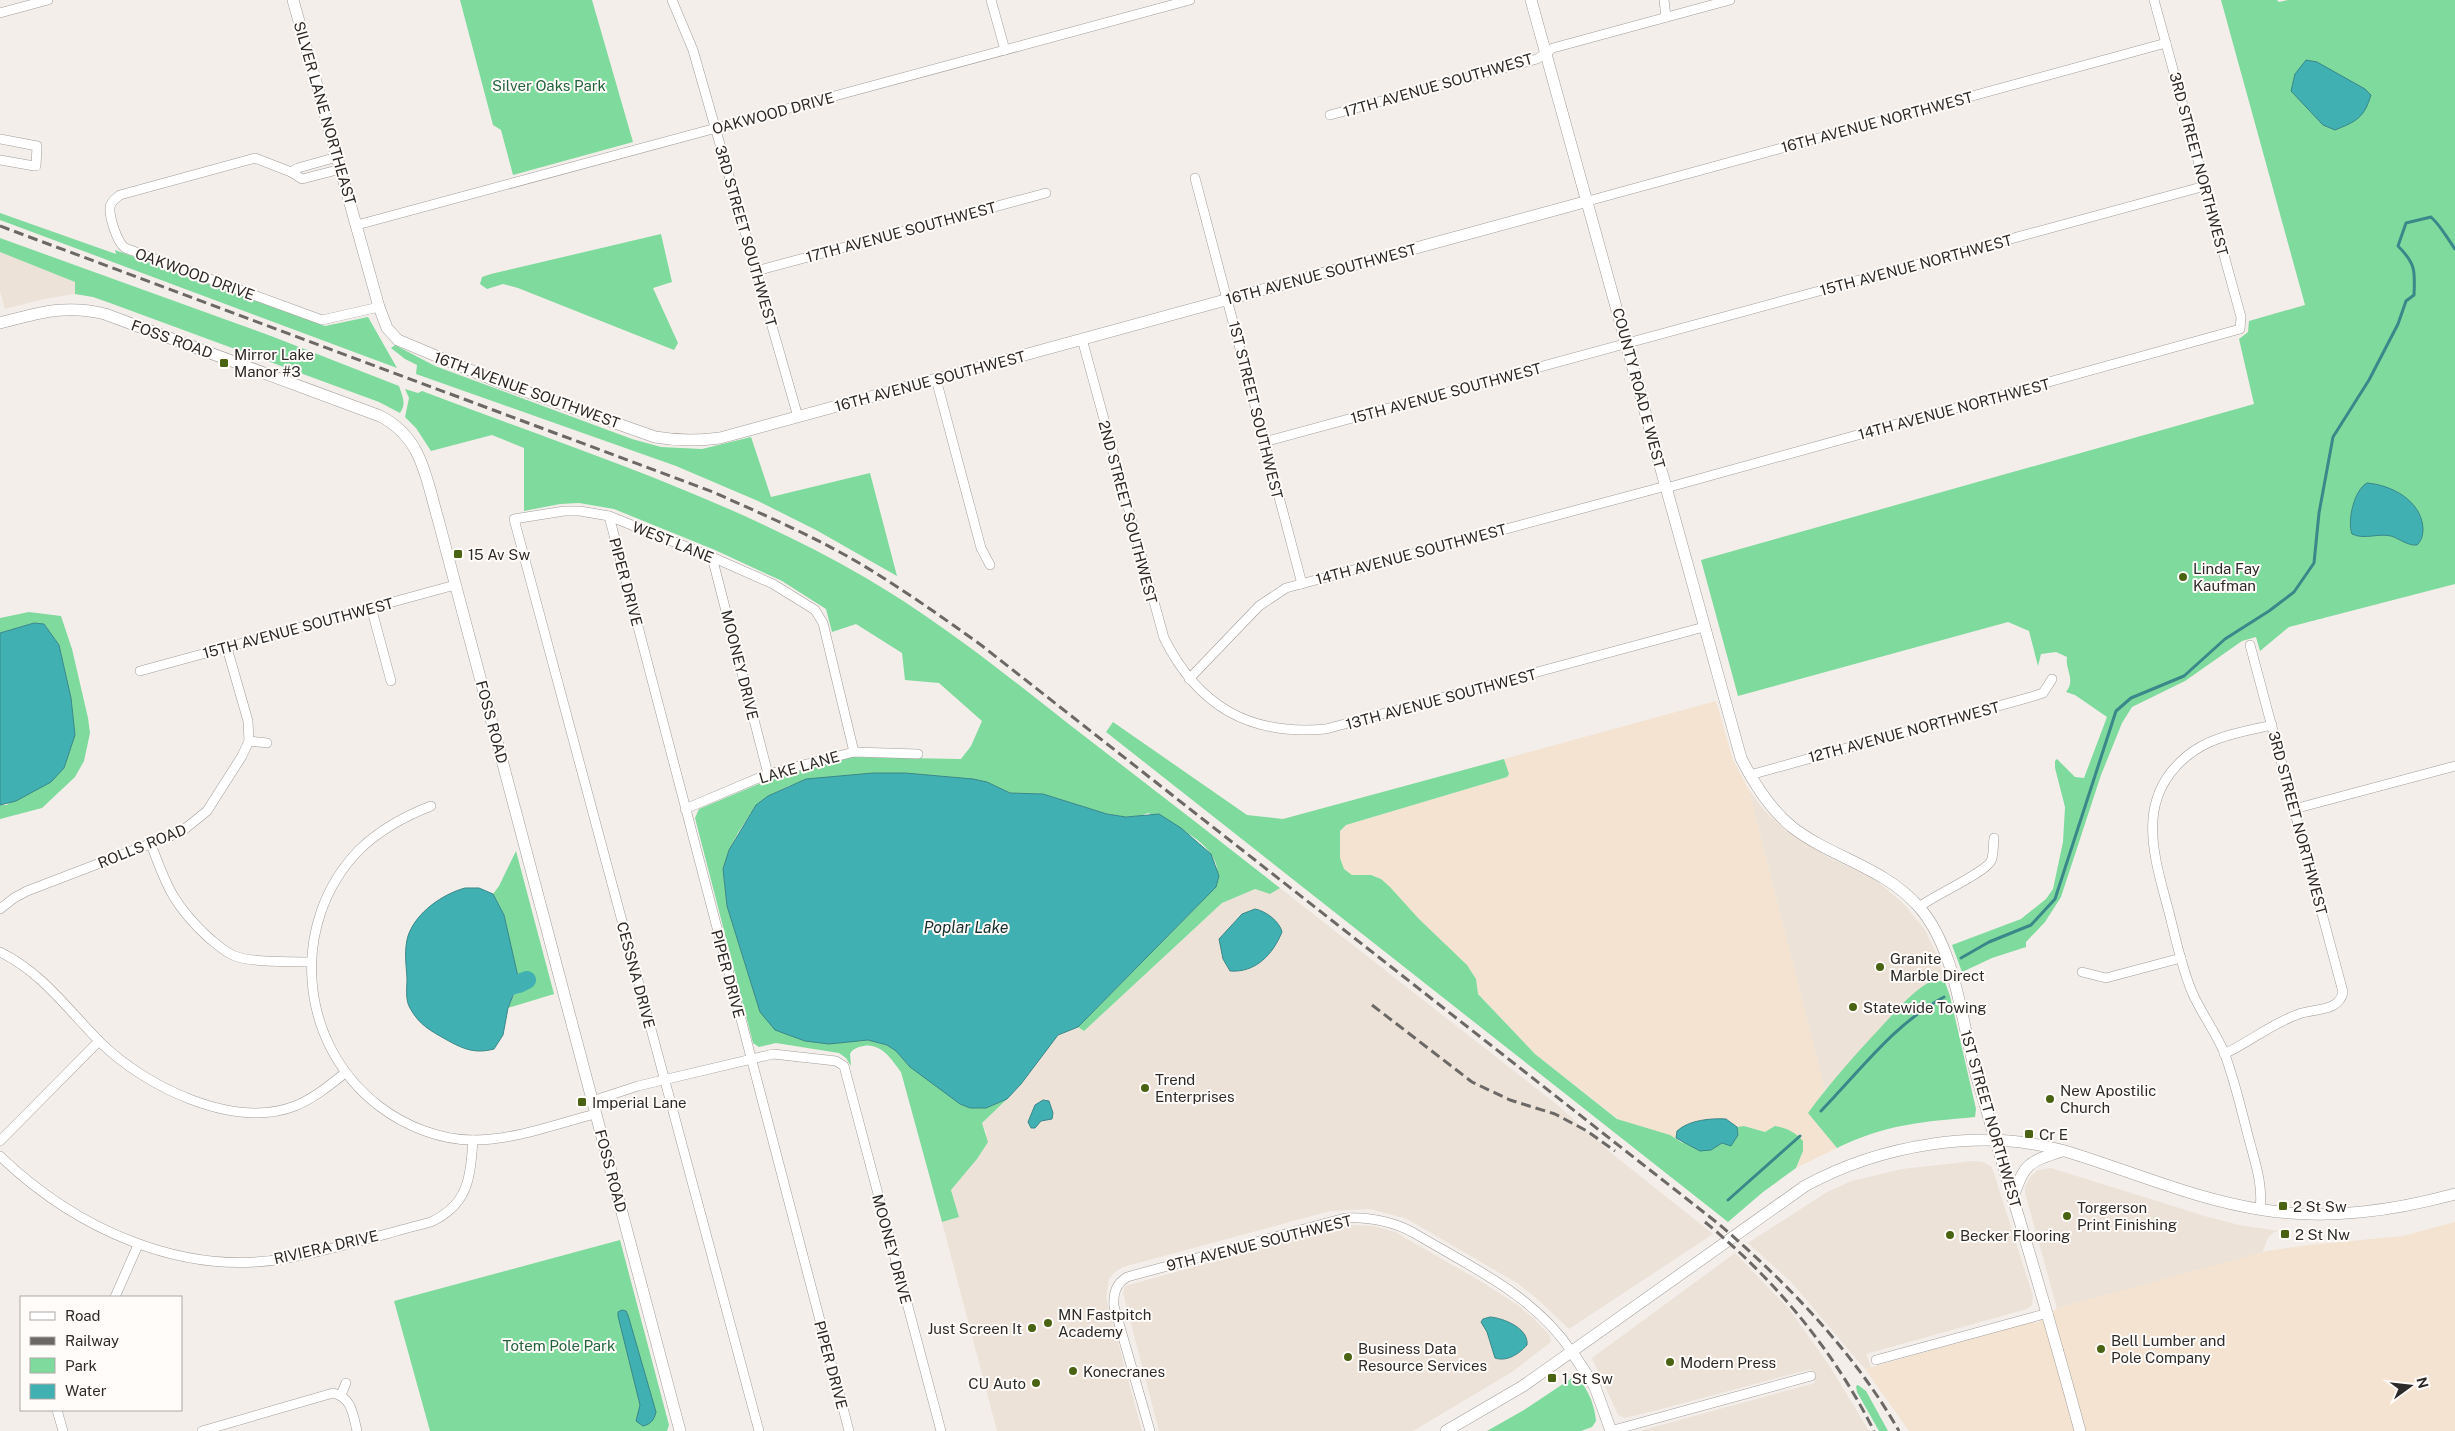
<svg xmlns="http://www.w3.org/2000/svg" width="2455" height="1431" font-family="'Public Sans',sans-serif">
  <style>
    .built { fill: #ece2d8 }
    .industrial { fill: #f3e3d0 }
    .green { fill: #7fda9d }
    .water { fill: #40b0b2; stroke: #3a8889 }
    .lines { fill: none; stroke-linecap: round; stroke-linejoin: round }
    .stream { stroke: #3a8889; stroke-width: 3 }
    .river { stroke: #40b0b2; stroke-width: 18 }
    .minor-casing { stroke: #a29d99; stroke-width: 10 }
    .tertiary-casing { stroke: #a29d99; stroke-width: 12 }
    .minor { stroke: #fff; stroke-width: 9 }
    .tertiary { stroke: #fff; stroke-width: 11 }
    .rail { stroke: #6b6866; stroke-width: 3; stroke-dasharray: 10 5; stroke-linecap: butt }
    .poi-dot { fill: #496313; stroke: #fffcfa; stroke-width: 2 }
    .labels { text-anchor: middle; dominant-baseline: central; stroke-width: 4; stroke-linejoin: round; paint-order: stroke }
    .park-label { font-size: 15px; fill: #23633c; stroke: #fffcfa }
    .street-label { font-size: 15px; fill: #2c2b29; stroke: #fffcfa }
    .poi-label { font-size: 15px; fill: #2c2b29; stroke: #fffcfa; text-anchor: start }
    .water-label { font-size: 16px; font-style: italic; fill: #152e2e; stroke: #fffcfa }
  </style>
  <rect width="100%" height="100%" fill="#f3eeea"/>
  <g class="built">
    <polygon points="0,252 75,282 75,294 44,299 5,309 0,291"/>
    <polygon points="1749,790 1764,810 1785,830 1826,856 1874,879 1903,903 1925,930 1936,953 1945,982 1938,980 1910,996 1825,1090"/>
    <polygon points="1280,888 1555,1103 1615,1156 1713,1234 1569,1329 1536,1298 1517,1283 1407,1219 1370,1209 1330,1211 1123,1267 1115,1272 1109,1279 1106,1298 1142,1431 997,1431 942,1222 959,1217 951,1190 977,1159 987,1134 982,1124 1058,1035 1078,1027 1084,1031 1222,903 1255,889 1270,894"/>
    <polygon points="1973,1161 1983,1162 1992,1167 2033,1296 2032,1305 2027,1309 1866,1354 1871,1367 1865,1369 1791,1282 1748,1243 1827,1192 1852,1181 1902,1169"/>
    <polygon points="2051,1168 2208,1217 2239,1225 2279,1231 2273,1233 2268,1238 2262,1253 2057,1308 2025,1193 2025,1187 2030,1177 2038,1170"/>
    <polygon points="1352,1225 1374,1226 1395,1232 1482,1282 1519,1306 1532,1317 1550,1335 1551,1342 1512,1372 1413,1431 1159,1431 1123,1293 1125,1286 1333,1228"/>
    <polygon points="1735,1253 1789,1309 1829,1365 1869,1431 1639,1431 1815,1383 1811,1369 1669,1407 1625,1418 1618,1415 1592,1358"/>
  </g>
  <g class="industrial">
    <polygon points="1716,701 1733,760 1749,790 1825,1090 1808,1113 1837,1148 1796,1168 1803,1151 1765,1132 1744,1126 1737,1127 1726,1119 1703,1121 1676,1135 1676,1138 1618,1119 1535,1054 1478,994 1476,979 1467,965 1419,919 1390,887 1381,879 1371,875 1352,875 1344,869 1340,858 1340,831 1346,825 1507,777 1509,774 1504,759"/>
    <polygon points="2455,1222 2455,1431 1909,1431 1865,1369 2032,1322 2037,1323 2057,1308 2267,1251 2309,1245 2403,1236"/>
  </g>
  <g class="green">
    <polygon points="460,0 592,0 633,142 513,175 501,130 493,125"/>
    <path d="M 2221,0 L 2277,0 L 2279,2 L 2288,0 L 2455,0 L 2455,584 L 2289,627 L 2260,651 L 2256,637 L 2242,641 L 2185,681 L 2132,707 L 2122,723 L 2101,775 L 2061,897 L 2045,922 L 2026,942 L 2026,947 L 1992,958 L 1962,972 L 1952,945 L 2021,919 L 2046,899 L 2053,889 L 2063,842 L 2065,807 L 2055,768 L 2055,761 L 2057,759 L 2075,777 L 2084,778 L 2107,717 L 2075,695 L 2066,692 C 2076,680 2065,670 2067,657 L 2056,652 L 2041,654 L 2038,666 L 2029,631 L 2008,622 L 1738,696 L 1701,560 L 2254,404 L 2239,339 L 2248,332 L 2249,321 L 2305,305 Z"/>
    <polygon points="0,213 116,254 115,250 325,326 368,317 397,368 0,220"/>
    <polygon points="661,234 672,282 653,288 678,343 674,350 518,288 503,284 487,289 480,284 482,277 491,274"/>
    <path d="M 0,238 L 271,336 L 399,386 C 402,396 407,403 400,413 L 379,402 L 110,303 L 93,297 L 75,294 L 75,282 L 0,252 Z"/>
    <polygon points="395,345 435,366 632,439 661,447 702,449 751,437 771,497 870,473 897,576 816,530 758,501 676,466 416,374 417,365 405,359 391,348"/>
    <path d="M 405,389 L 418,393 L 422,391 C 572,448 727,497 866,578 C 938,620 1004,673 1070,725 C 1140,779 1210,833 1280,888 L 1270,894 L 1255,889 L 1222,903 L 1084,1031 L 1078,1027 L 1216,887 C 1216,880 1218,870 1216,864 C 1208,839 1170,823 1148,813 L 1140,816 L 1126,817 L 1107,814 L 1043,794 L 1010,793 L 987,782 L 905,773 L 791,785 L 768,796 L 756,805 L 738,833 L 729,850 L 723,869 L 727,906 L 760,1012 L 856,1041 L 868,1040 L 887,1045 L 896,1051 L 910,1067 L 986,1108 L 1007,1099 L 982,1123 L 988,1142 L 977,1159 L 951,1190 L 959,1217 L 942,1222 L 901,1072 C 890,1057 879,1040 859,1047 C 854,1049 852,1050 850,1054 L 851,1066 L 846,1058 L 839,1053 L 776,1043 L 759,1047 L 753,1043 L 695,818 L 699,809 L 778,776 L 852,757 L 961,759 L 971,746 L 982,721 L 939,683 L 905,680 L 902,653 L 856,624 L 832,632 L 826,609 L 782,581 L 715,550 L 614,509 L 579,503 L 560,504 L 524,511 L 524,448 L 492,435 L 431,451 L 416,428 L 405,417 L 409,398 Z"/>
    <polygon points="29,612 61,616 72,649 88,718 90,733 84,761 75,777 42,808 0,819 0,805 7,805 75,735 71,698 59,645 44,624 34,623 0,633 0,618"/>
    <path d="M 1113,722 L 1247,815 L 1283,819 L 1504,759 L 1509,774 L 1507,777 L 1346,825 L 1340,831 L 1340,858 L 1344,869 L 1352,875 L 1371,875 L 1381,879 L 1390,887 L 1419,919 L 1467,965 L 1476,979 L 1478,994 L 1535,1054 L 1617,1119 L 1670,1135 L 1681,1142 L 1711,1150 L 1722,1143 L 1726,1144 L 1738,1135 L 1737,1127 L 1744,1126 L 1765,1132 L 1775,1126 C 1786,1128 1795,1132 1803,1141 L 1803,1151 L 1796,1168 L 1763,1192 L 1728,1222 L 1106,732 Z"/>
    <polygon points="516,851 554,994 508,1008 519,984 504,915 493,894 499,886"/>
    <path d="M 1933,980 L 1945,982 L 1950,996 L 1976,1109 L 1975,1117 C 1921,1122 1886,1124 1837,1148 L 1808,1113 C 1830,1083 1855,1055 1881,1027 C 1897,1010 1912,991 1933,980 Z"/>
    <polygon points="620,1240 669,1425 667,1431 430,1431 394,1301"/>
    <path d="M 1575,1376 C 1587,1385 1595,1406 1596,1421 L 1592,1427 L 1581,1431 L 1487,1431 L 1524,1410 Z"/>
    <polygon points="1858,1385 1866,1391 1888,1431 1879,1431 1857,1392 1856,1386"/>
  </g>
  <g class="water">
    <path d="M 2306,60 L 2317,62 L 2365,89 L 2371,95 C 2364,118 2357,121 2335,130 L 2323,125 L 2291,91 L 2295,74 Z"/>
    <path d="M 2367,483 C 2391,485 2421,500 2423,528 C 2423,535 2422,540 2417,545 C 2408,546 2400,539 2391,536 C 2377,533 2365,540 2352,534 C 2347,521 2354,490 2367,483 Z"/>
    <polygon points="34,623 44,624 59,645 71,698 75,735 64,768 51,782 16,801 0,805 0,633"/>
    <polygon points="873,773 905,773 973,779 987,782 1010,793 1043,794 1107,814 1126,817 1159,814 1181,828 1211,854 1219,876 1216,887 1078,1027 1058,1035 1021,1084 1007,1099 986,1108 970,1108 960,1104 910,1067 896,1051 887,1045 868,1040 829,1044 805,1041 775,1030 760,1012 727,906 723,869 729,850 756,805 768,796 806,779"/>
    <path d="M 465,888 L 479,888 L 493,894 L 504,915 L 519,981 L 508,1008 L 503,1035 L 494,1049 C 475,1054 463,1049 447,1040 C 431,1031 419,1025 410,1008 C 405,1000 407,987 407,978 C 406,964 404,949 408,936 C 416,912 443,894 465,888 Z"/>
    <path d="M 1255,909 C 1266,911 1280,922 1282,932 C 1273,954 1256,973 1230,971 L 1223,959 L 1219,939 L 1242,914 Z"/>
    <polygon points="1043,1100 1049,1101 1053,1113 1052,1119 1041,1121 1035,1128 1031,1128 1028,1122 1035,1105"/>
    <path d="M 1726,1119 L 1737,1127 L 1738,1135 L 1731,1146 L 1722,1143 L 1711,1150 L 1700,1151 L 1676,1138 L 1677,1131 C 1689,1120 1711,1118 1726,1119 Z"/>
    <path d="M 622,1310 L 626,1311 L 628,1315 L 656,1412 C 654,1420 651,1424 643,1426 L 636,1421 L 640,1405 L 618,1316 L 618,1312 Z"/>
    <path d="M 1490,1317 C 1503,1318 1529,1328 1527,1345 C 1519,1354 1507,1362 1495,1358 L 1487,1332 L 1481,1322 L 1483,1319 Z"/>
  </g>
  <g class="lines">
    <g class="stream">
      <path d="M 1961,958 L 1989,942 L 2031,925 L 2055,899 L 2116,711 L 2131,698 L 2184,676 L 2225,639 L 2269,611 L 2294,592 L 2314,563 L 2319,513 L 2333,437 L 2369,380 L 2398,324 L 2406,301 L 2414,295 C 2415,271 2416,264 2398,246 L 2406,223 L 2431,217 C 2441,226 2447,238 2455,249"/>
      <path d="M 1821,1111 C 1859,1072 1895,1023 1944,997"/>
      <polyline points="1728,1200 1800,1136"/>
    </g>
    <polyline class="river" points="496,992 527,980 519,984"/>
    <defs>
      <g id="minor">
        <polyline points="672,0 693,50 798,417"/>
        <polyline points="991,0 1005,50"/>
        <polyline points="1664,0 1666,17"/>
        <polyline points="0,13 48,0"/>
        <polyline points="1330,115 1537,59 1553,48 1730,0"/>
        <polyline points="0,139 37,146 36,166 34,166 0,160"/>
        <path d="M 341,169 L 302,179 L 291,172 L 255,158 L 120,195 C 116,198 111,201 110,207 C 109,217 117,242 125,248 L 322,320 L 379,307"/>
        <polyline points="291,172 298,168 337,157"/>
        <polyline points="1195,178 1302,584"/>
        <polyline points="1588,201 2166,43"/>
        <polyline points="357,225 1190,0"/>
        <polyline points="756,271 1046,193"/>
        <path d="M 1082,339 L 1164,638 C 1198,706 1249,736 1326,729 L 1704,627"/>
        <polyline points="936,379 981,548 990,565"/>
        <polyline points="1264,442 2205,186"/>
        <polyline points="1666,488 2240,329 2241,317 2154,0"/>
        <polyline points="609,516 849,1431"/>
        <polyline points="712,557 768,774"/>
        <polyline points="371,607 391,681"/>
        <polyline points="140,671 455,585"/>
        <polyline points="1189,679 1259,606 1286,588 1666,486"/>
        <polyline points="249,741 267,743"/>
        <polyline points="1750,775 2034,696 2043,693 2052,679"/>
        <path d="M 431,806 C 405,816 381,829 360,849 C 288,922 298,1044 379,1106 C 405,1126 440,1140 473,1140 C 515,1140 556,1124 595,1114"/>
        <polyline points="685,809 768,774 854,752 918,754"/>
        <polyline points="2294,809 2455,766"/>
        <path d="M 151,844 C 166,886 175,907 209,938 C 219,946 228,955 241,958 C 263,963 288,961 311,962"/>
        <path d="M 1919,907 C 1933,896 1986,872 1991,861 C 1994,854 1993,845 1994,838"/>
        <polyline points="0,909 14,898 27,891 181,832 207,811 242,756 249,741 248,721 227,648"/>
        <path d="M 0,952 C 43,973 68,1010 101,1043 C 145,1086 233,1130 295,1106 C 313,1099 330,1085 345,1073"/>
        <polyline points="2082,972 2106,978 2181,958"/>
        <path d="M 2224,1054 C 2250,1042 2272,1023 2299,1014 C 2315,1008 2339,1012 2343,992 L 2250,645"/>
        <polyline points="592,1101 638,1086 773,1054 836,1061 844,1066 941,1431"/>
        <polyline points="0,1141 99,1041"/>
        <path d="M 0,1156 C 75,1228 182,1278 288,1258 C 336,1249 384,1234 431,1222 C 469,1204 470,1178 473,1140"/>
        <path d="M 2260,1209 C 2263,1186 2256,1165 2250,1143 C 2242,1113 2235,1081 2224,1052 C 2215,1031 2201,1013 2192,992 C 2182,968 2176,941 2170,916 C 2155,859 2133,800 2187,756 C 2211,736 2243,732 2272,725"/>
        <polyline points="115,1297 138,1245"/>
        <polyline points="1876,1360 2048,1313"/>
        <polyline points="341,1395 346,1383"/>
        <polyline points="57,1410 63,1431"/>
        <path d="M 202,1431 L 333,1393 C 352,1397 353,1415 357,1431"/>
        <polyline points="759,1431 514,519 564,511 580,511 609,516 712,557 773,584 815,610 823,623 854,752"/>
        <path d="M 1150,1431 L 1114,1306 C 1113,1293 1116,1284 1127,1277 L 1345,1218 C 1370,1217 1392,1221 1414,1233 C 1471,1267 1534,1295 1572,1352"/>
        <polyline points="1610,1431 1811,1376"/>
      </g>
      <g id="tertiary">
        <path d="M 293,0 L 379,307 L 387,328 L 398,340 L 496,381 L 655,437 C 678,441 698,441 720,438 L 1588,201"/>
        <path d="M 1531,0 L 1741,758 C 1754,784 1769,808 1792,827 C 1832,858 1884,867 1919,907 C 1956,949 1961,1021 1976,1074 C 2011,1193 2048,1311 2080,1431"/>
        <path d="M 0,323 C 38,313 65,304 105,314 L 380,416 C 422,437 426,478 438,519 L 680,1431"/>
        <path d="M 2013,1197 C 2025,1163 2028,1162 2062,1151"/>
        <polyline points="1572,1352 1595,1387 1611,1431"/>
        <path d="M 1446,1431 L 1523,1386 L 1805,1186 C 1880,1145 1981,1127 2065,1151 C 2131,1171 2196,1200 2264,1210 C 2329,1220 2392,1211 2455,1194"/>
      </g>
    </defs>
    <use href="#minor" class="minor-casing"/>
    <use href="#tertiary" class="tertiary-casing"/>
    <use href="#minor" class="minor"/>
    <use href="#tertiary" class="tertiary"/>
    <g class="rail">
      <path d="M 0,226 L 713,492 C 764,515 816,537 864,566 C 904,590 942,617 981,645 L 1720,1225 C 1788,1284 1854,1352 1899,1431"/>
      <polyline points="1372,1005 1472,1082 1510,1100 1555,1114 1587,1131 1615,1151"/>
      <path d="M 1705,1222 C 1775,1280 1833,1349 1874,1431"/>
    </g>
  </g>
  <g class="poi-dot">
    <rect x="219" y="358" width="10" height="10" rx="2.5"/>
    <rect x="453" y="549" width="10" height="10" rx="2.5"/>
    <circle cx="2183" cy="577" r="5"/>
    <circle cx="1880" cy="967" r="5"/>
    <circle cx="1853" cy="1007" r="5"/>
    <circle cx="1145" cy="1088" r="5"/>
    <circle cx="2050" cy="1099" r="5"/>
    <rect x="577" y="1097" width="10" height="10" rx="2.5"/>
    <rect x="2024" y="1129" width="10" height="10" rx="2.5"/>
    <rect x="2278" y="1201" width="10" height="10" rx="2.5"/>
    <circle cx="2067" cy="1216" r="5"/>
    <rect x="2280" y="1229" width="10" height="10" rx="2.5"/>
    <circle cx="1950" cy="1235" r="5"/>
    <circle cx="1048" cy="1323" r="5"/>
    <circle cx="1032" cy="1328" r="5"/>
    <circle cx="2101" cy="1349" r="5"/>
    <circle cx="1348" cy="1357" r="5"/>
    <circle cx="1670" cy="1362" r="5"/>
    <circle cx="1073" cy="1371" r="5"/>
    <rect x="1547" y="1373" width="10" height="10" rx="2.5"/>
    <circle cx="1036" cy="1383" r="5"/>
  </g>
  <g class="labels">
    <g class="park-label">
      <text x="549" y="85">Silver Oaks Park</text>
      <text x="559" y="1345">Totem Pole Park</text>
    </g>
    <g class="street-label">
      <text transform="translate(1438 85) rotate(-16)">17TH AVENUE SOUTHWEST</text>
      <text transform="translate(325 113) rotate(74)">SILVER LANE NORTHEAST</text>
      <text transform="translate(773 113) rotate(-15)">OAKWOOD DRIVE</text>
      <text transform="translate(1877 122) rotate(-15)">16TH AVENUE NORTHWEST</text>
      <text transform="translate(2199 164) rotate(75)">3RD STREET NORTHWEST</text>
      <text transform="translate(901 232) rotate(-15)">17TH AVENUE SOUTHWEST</text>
      <text transform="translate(746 236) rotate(74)">3RD STREET SOUTHWEST</text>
      <text transform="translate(1916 265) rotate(-15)">15TH AVENUE NORTHWEST</text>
      <text transform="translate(195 274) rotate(20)">OAKWOOD DRIVE</text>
      <text transform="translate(1321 274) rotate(-15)">16TH AVENUE SOUTHWEST</text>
      <text transform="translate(172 339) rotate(20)">FOSS ROAD</text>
      <text transform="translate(930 381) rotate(-15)">16TH AVENUE SOUTHWEST</text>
      <text transform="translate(1639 388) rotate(75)">COUNTY ROAD E WEST</text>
      <text transform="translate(527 390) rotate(20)">16TH AVENUE SOUTHWEST</text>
      <text transform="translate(1446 393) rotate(-15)">15TH AVENUE SOUTHWEST</text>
      <text transform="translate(1954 409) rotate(-15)">14TH AVENUE NORTHWEST</text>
      <text transform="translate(1256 410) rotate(76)">1ST STREET SOUTHWEST</text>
      <text transform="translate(1128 512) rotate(75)">2ND STREET SOUTHWEST</text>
      <text transform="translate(673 542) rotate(22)">WEST LANE</text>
      <text transform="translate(1411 554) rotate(-15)">14TH AVENUE SOUTHWEST</text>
      <text transform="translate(626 582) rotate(75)">PIPER DRIVE</text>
      <text transform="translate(298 628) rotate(-15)">15TH AVENUE SOUTHWEST</text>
      <text transform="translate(740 665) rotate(76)">MOONEY DRIVE</text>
      <text transform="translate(1441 699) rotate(-15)">13TH AVENUE SOUTHWEST</text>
      <text transform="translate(492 722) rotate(75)">FOSS ROAD</text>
      <text transform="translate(1904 732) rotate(-15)">12TH AVENUE NORTHWEST</text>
      <text transform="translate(799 767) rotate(-16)">LAKE LANE</text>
      <text transform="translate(2298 823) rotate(75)">3RD STREET NORTHWEST</text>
      <text transform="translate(142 846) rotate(-22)">ROLLS ROAD</text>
      <text transform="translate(728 974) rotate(75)">PIPER DRIVE</text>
      <text transform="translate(636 975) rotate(75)">CESSNA DRIVE</text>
      <text transform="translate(1991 1119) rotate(74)">1ST STREET NORTHWEST</text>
      <text transform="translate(611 1171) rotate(75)">FOSS ROAD</text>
      <text transform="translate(1259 1243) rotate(-14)">9TH AVENUE SOUTHWEST</text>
      <text transform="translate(326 1247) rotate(-13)">RIVIERA DRIVE</text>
      <text transform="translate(892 1249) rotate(75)">MOONEY DRIVE</text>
      <text transform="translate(831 1365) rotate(75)">PIPER DRIVE</text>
    </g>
    <g class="poi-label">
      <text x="234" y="354">Mirror Lake<tspan x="234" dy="17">Manor #3</tspan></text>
      <text x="468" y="554">15 Av Sw</text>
      <text x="2193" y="568">Linda Fay<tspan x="2193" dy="17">Kaufman</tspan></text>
      <text x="1890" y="958">Granite<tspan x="1890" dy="17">Marble Direct</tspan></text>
      <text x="1863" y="1007">Statewide Towing</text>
      <text x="1155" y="1079">Trend<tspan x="1155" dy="17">Enterprises</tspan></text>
      <text x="2060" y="1090">New Apostilic<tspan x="2060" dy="17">Church</tspan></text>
      <text x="592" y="1102">Imperial Lane</text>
      <text x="2039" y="1134">Cr E</text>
      <text x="2293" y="1206">2 St Sw</text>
      <text x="2077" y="1207">Torgerson<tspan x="2077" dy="17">Print Finishing</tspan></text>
      <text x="2295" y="1234">2 St Nw</text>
      <text x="1960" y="1235">Becker Flooring</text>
      <text x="1058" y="1314">MN Fastpitch<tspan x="1058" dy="17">Academy</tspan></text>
      <text x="1022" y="1328" text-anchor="end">Just Screen It</text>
      <text x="2111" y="1340">Bell Lumber and<tspan x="2111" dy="17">Pole Company</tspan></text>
      <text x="1358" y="1348">Business Data<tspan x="1358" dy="17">Resource Services</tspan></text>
      <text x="1680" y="1362">Modern Press</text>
      <text x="1083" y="1371">Konecranes</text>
      <text x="1562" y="1378">1 St Sw</text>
      <text x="1026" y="1383" text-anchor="end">CU Auto</text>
    </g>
    <g class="water-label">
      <text x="966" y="927">Poplar Lake</text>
    </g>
  </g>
  <rect x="20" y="1296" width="162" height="115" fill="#fffcfa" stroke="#aba8a6"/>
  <rect x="30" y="1312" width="25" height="8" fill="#ffffff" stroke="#aba8a6"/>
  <text x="65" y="1321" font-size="15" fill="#2c2b29">Road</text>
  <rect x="30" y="1337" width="25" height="8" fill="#6b6866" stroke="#aba8a6"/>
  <text x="65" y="1346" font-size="15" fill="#2c2b29">Railway</text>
  <rect x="30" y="1358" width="25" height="15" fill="#7fda9d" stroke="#aba8a6"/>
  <text x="65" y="1371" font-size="15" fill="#2c2b29">Park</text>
  <rect x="30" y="1384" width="25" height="15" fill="#40b0b2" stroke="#aba8a6"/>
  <text x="65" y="1396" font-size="15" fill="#2c2b29">Water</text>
  <g transform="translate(2410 1386) rotate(75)" stroke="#fffcfa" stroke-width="4" paint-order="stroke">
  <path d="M0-4L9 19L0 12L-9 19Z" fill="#2c2b29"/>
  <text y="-8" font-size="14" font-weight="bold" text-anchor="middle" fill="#2c2b29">N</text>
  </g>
</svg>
